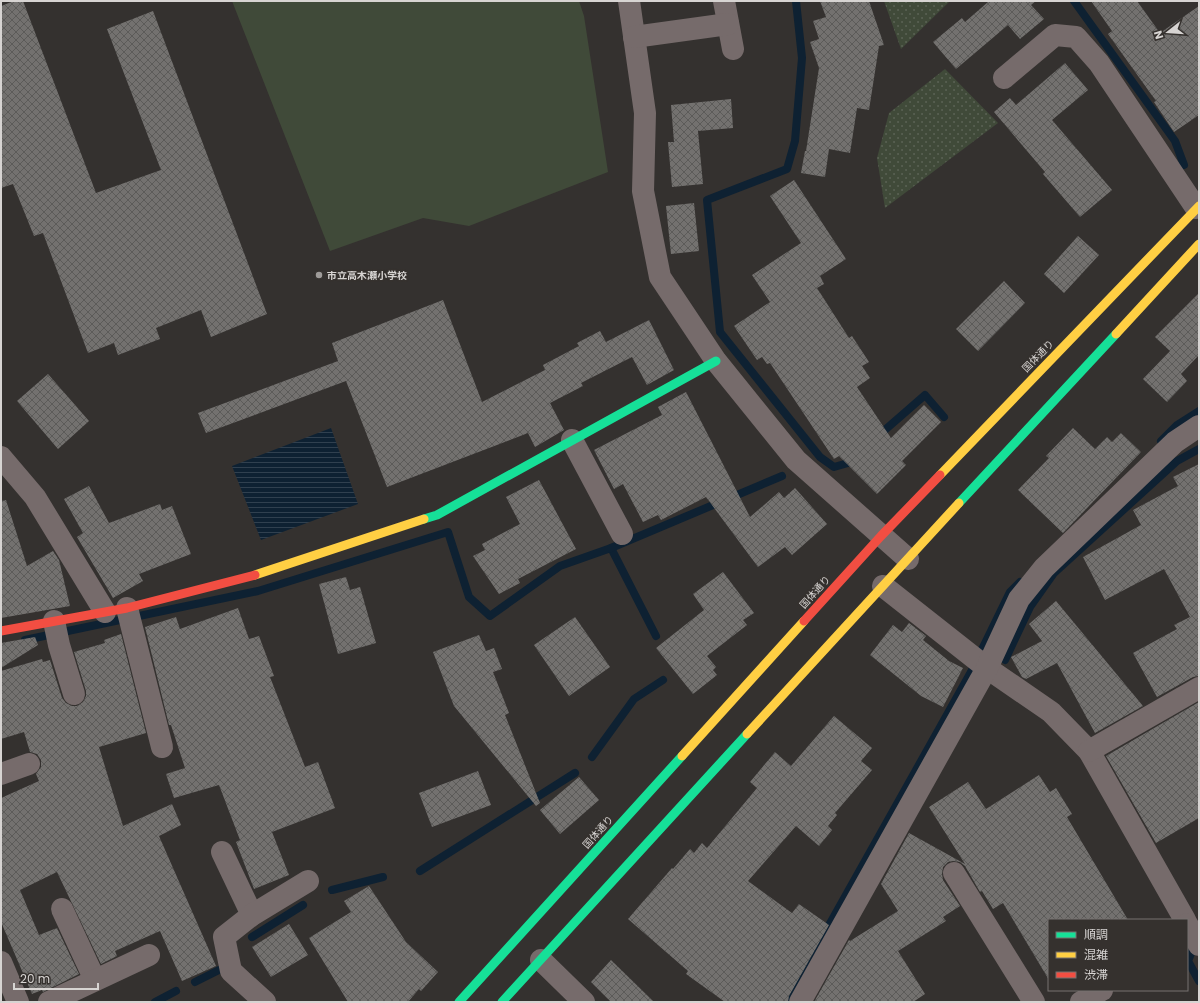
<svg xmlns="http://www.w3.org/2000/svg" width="1200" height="1003" font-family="Poppins,'Noto Sans JP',sans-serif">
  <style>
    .green { fill: url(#green-dots) }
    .pitch { fill: #404a39 }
    .water { fill: url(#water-rules) }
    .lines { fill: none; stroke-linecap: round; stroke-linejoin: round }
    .stream { stroke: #0e2132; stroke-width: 8 }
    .building { fill: url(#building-cross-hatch) }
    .street { stroke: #766b6b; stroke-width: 22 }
    .fast { stroke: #16e098; stroke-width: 9 }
    .slow { stroke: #ffcf43; stroke-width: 9 }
    .jam { stroke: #f24e42; stroke-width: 9 }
    .poi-dot { fill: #9e9b99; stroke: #35312e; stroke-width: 1.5 }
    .labels { text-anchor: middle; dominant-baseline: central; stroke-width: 4; stroke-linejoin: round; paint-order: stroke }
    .poi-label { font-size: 10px; font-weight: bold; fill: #d7d4d2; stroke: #35312e; text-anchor: start }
    .street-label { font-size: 10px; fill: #d7d4d2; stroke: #35312e }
  </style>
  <defs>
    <pattern id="green-dots" width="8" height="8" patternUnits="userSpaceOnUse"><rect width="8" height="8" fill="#404a39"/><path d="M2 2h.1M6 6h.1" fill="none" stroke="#5b6355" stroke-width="1.8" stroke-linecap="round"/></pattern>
    <pattern id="water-rules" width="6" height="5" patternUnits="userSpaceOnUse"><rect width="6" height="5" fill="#0e2132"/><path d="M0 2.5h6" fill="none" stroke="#30404f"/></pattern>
    <pattern id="building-cross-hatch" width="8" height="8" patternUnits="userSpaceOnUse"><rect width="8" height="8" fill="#73716f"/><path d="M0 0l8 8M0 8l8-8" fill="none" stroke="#5c5b59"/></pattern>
  </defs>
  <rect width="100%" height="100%" fill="#34312f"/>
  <g class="green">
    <polygon points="884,1 950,1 901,49"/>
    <polygon points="945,69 998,123 885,208 877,158 889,113"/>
  </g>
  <polygon class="pitch" points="232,1 579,1 584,16 608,172 469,226 423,218 330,251"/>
  <polygon class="water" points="331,428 358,504 261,540 232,466"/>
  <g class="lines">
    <g class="stream">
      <polyline points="796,1 802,58 795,141 787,169 707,200 720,332 820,457 834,467 848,463 855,457"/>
      <polyline points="1074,1 1175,141 1184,165"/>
      <polyline points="878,436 925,395 944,417"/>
      <polyline points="1161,441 1177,425 1199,411"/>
      <polyline points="611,548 656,636"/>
      <polyline points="25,640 258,591 448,532 469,597 490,616 560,566 611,548 782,476"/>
      <polyline points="1005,660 1030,607 1054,573 1177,461 1199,449"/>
      <polyline points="592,757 634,699 663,680"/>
      <polyline points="420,871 575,773"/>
      <polyline points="332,890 383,877"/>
      <polyline points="252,937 303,905"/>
      <polyline points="1195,944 1188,961 1199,981"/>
      <polyline points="195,982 219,970"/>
      <polyline points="155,1002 176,991"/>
      <polyline points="786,1002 971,672 1010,592 1020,582"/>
    </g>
  </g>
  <g class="building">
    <polygon points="14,1 23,1 96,193 161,170 107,29 153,11 267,314 211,337 201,310 156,328 160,339 118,355 114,343 88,353 43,233 34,236 13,184 1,188 1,6"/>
    <polygon points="820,1 869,1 884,45 879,46 869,110 857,108 850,153 829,149 825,177 801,173 805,151 806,151 819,68 810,42 819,39 813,21 826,17"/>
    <polygon points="988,1 1036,1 1031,5 1044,19 1020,39 1008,25 956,69 933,42 962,18 965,22 988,2"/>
    <polygon points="1091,1 1137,1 1160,33 1199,6 1199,115 1174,132 1154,102 1156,101 1108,34 1112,31"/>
    <polygon points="1065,63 1088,90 1052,120 1112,190 1080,217 1043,174 1045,172 994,112 1010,98 1016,105"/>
    <polygon points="731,99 733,128 698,131 703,184 672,187 668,142 674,142 671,105"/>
    <polygon points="794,180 846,259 820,276 824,284 817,288 849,338 852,336 869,362 862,366 870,378 857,387 891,438 924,405 941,422 902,461 906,465 877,494 839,456 834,459 770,363 767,364 762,357 757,360 734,326 770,302 752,275 801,243 770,196"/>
    <polygon points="694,203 699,251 671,254 666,206"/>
    <polygon points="1078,236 1099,255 1064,293 1044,274"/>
    <polygon points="1004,281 1025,303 978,351 956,329"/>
    <polygon points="1199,293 1199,355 1181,374 1187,381 1167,402 1143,379 1170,351 1155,337"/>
    <polygon points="443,300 482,402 545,370 543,365 579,346 577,343 600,331 606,342 649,320 674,370 647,385 632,357 581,383 583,386 550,403 564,430 535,447 528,433 387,487 346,381 206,433 198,413 338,361 332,343"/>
    <polygon points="48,374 89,421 58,449 17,401"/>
    <polygon points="686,392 750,517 779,492 784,498 795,488 827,524 792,555 785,547 758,567 706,497 661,520 658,515 643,522 623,484 614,489 594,450 662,415 658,407"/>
    <polygon points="1073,428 1095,449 1107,437 1112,442 1121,433 1141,452 1063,533 1018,490 1049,458 1046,456"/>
    <polygon points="1199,464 1199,676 1193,677 1157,697 1133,653 1177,629 1174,625 1190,617 1164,569 1105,600 1083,557 1141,525 1133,510 1178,486 1173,477"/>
    <polygon points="539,480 576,549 518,579 520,583 499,594 473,556 485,550 482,544 520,524 506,497"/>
    <polygon points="89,486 109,523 160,504 162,510 172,506 191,554 139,574 143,581 113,598 77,537 83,533 64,499"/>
    <polygon points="6,500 27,566 53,551 59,560 70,606 1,618 1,501"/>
    <polygon points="723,572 754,613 743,620 747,625 707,656 716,667 713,670 717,675 693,694 656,648 704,610 693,594"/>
    <polygon points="346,577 350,590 360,587 376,643 338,654 319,584"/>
    <polygon points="1056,601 1143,706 1095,733 1057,663 1026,679 1022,677 1011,657 1042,641 1029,624"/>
    <polygon points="238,608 249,639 259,636 274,676 270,677 305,767 318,762 335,808 272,832 289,875 254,889 236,842 240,840 219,785 174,798 166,774 185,768 171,725 169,725 145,627 176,617 180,629"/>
    <polygon points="575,617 610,667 569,696 534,645"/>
    <polygon points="909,623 926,636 923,640 949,661 963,668 943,707 921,696 870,655 893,625 902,632"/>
    <polygon points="121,634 146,733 99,747 123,826 172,804 181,825 159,836 216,966 182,981 160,931 115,951 117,956 101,964 57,872 20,890 39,935 57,928 79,974 43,992 42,990 32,994 1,922 1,798 39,781 36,774 41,767 41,760 37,754 30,752 24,732 1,739 1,671 42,659 43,662 50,660 62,698 66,703 72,706 77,706 83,702 86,696 86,691 74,652 105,643 104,640"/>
    <polygon points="479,635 486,651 494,648 502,669 493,672 509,713 505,715 540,803 536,806 454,706 433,652"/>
    <polygon points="35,637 38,645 1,668 1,643"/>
    <polygon points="1199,702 1199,818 1156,843 1106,756"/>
    <polygon points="834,716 872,748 861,761 872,770 835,813 837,815 828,826 832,830 819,846 796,826 748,881 792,913 799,904 829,925 789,996 788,1002 725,1002 686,974 688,971 628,919 672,868 673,869 690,849 694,853 702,843 707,848 757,788 750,782 775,752 791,766"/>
    <polygon points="478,771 491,805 432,827 419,793"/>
    <polygon points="1039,775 1050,792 1056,788 1072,814 1067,817 1128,920 1049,920 1049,980 1003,903 993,909 982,891 980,892 965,866 960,862 953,861 948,862 943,867 942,874 943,880 960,906 943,917 946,921 898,951 925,994 913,1002 814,1002 849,940 850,941 898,911 881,884 909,833 965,864 929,807 968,782 986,809"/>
    <polygon points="579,777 599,800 560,834 540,810"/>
    <polygon points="369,886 406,942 438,972 421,991 419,989 408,1002 348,1002 309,938 351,912 344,901"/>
    <polygon points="289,924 308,955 271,977 252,947"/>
    <polygon points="611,960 654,1002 611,1002 591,982"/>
  </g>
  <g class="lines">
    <g class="street">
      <polyline points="629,1 645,113 643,191 660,277 716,361 796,460 908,559"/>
      <polyline points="724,1 733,49"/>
      <polyline points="634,37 728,24"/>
      <polyline points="1004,78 1055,35 1076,37 1099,63 1196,208"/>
      <polyline points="572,440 622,534"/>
      <polyline points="1,457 35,497 105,612"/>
      <polyline points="883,586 987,668 1051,712 1089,751 1185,920"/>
      <polyline points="127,608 162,747"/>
      <polyline points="54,621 59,645 74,694"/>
      <polyline points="1089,751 1199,688"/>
      <polyline points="1,774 29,764"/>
      <polyline points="222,852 252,915"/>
      <polyline points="954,873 1034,1002"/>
      <polyline points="62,909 95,980"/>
      <polyline points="1187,924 1199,945"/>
      <polyline points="541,960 584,1002"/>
      <polyline points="1,962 18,1002"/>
      <polyline points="49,1002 149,955"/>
      <polyline points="265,1002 231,971 224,937 252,915 308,881"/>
      <polyline points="800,1002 987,668 1019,599 1044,568 1175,442 1199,426"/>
      <polyline points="1081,1002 1102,990"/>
    </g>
    <g class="fast">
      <polyline points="959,503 1116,334"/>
      <polyline points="424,519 437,515 716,361"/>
      <polyline points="459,1002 682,756"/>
      <polyline points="502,1002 747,734"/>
    </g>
    <g class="slow">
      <polyline points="1116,334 1199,244"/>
      <polyline points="940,475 1199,206"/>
      <polyline points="255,575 424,519"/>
      <polyline points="747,734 959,503"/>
      <polyline points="682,756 804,621"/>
    </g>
    <g class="jam">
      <polyline points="804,621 881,536 940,475"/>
      <polyline points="1,631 127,608 255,575"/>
    </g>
  </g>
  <circle class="poi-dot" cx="319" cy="275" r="4"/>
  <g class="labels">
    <g class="poi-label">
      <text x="327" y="275">市立高木瀬小学校</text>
    </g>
    <g class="street-label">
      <text transform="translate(1038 356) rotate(-46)">国体通り</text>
      <text transform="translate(815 592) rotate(-48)">国体通り</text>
      <text transform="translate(598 832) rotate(-48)">国体通り</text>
    </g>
  </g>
  <rect width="1200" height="1003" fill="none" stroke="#d7d4d2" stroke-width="4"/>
  <rect x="1048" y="919" width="140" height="72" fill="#35312e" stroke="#767270"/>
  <rect x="1056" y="932" width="20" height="6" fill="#16e098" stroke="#767270"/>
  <text x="1084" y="939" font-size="12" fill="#d7d4d2">順調</text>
  <rect x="1056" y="952" width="20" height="6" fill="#ffcf43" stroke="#767270"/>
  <text x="1084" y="959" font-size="12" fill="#d7d4d2">混雑</text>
  <rect x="1056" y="972" width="20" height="6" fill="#f24e42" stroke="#767270"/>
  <text x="1084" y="979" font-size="12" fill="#d7d4d2">渋滞</text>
  <g transform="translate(1168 32) rotate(253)" stroke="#35312e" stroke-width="3" paint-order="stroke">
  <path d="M0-3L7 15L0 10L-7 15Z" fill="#d7d4d2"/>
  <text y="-6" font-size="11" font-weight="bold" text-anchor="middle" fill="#d7d4d2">N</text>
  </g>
  <path d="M14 983v6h84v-6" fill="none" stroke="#d7d4d2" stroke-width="2"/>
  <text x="20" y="983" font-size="12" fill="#d7d4d2" stroke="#35312e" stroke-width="3" paint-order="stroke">20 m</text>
</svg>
